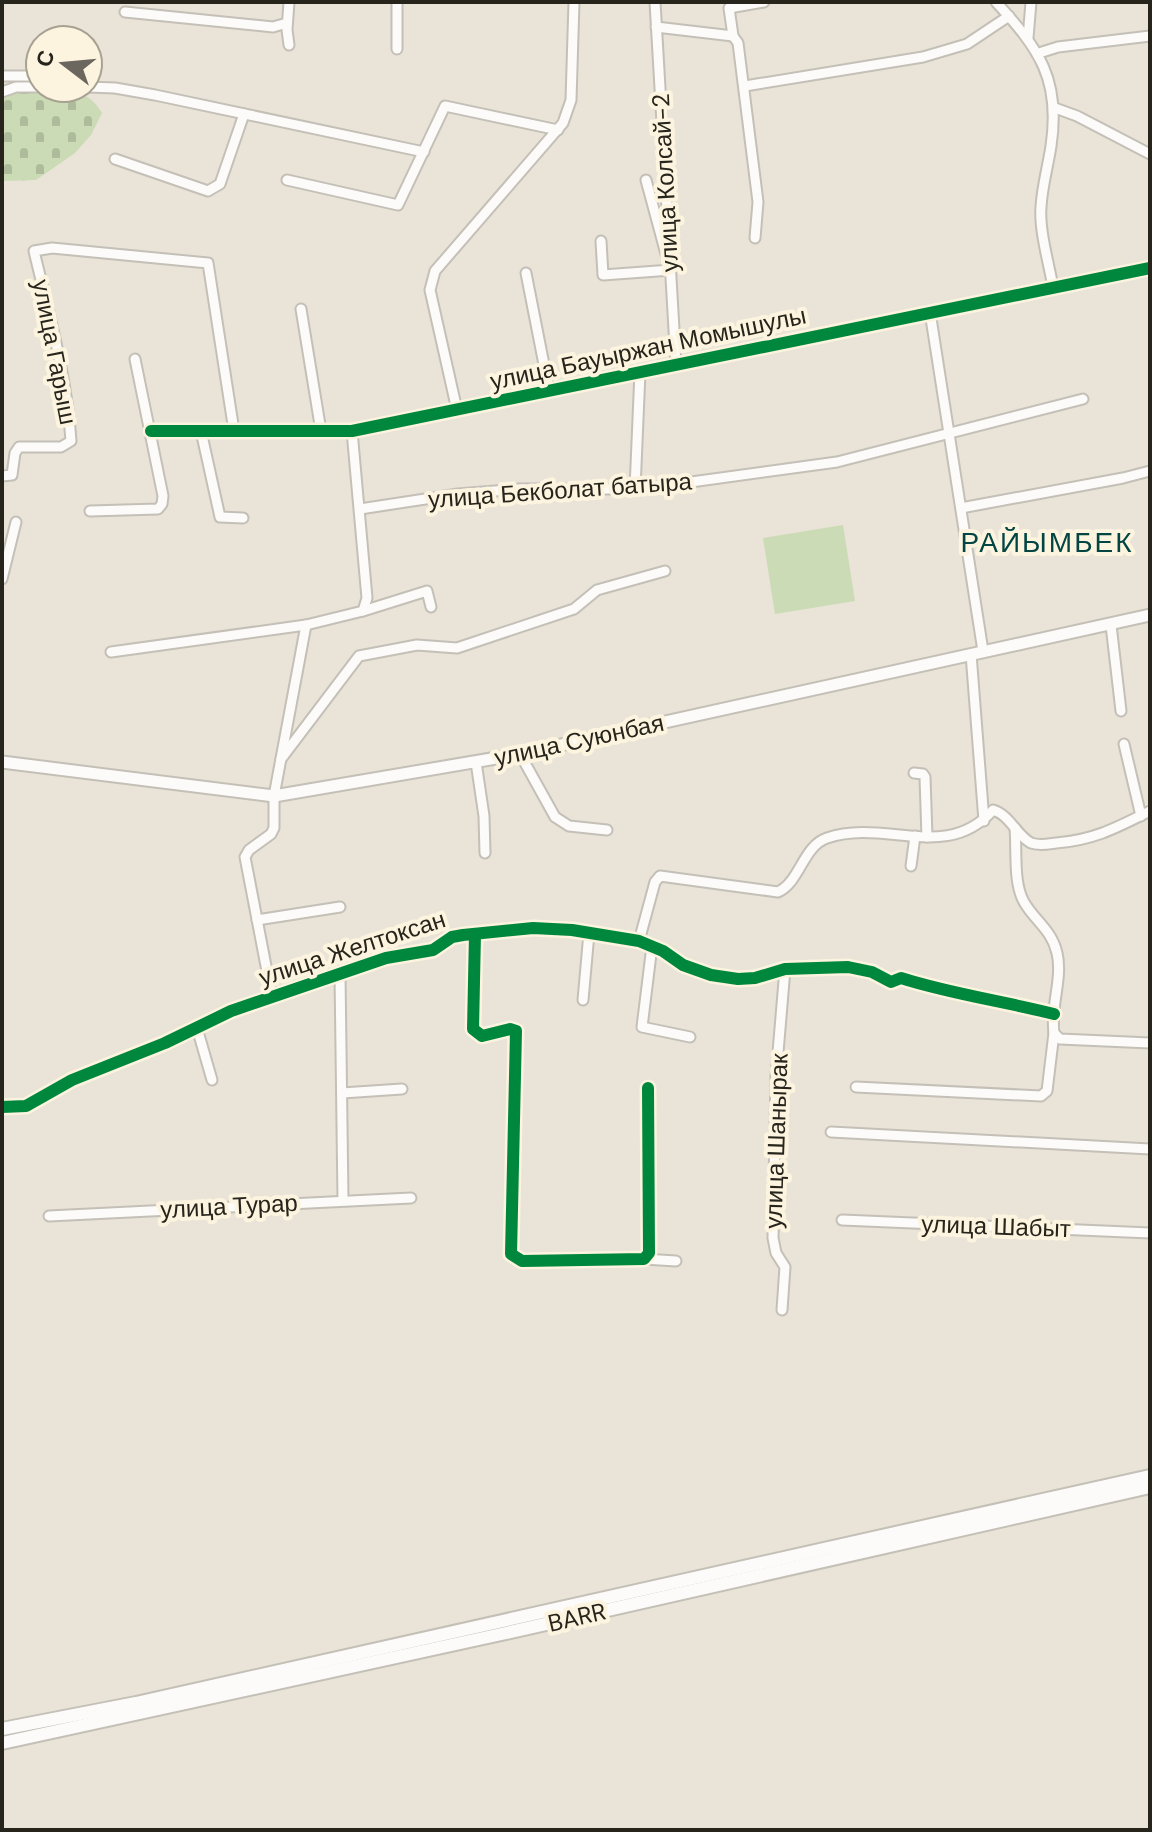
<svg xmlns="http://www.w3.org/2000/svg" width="1152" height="1832" font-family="'DM Sans',sans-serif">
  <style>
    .cemetery { fill: url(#cemetery-stones) }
    .green { fill: #cbdbb5 }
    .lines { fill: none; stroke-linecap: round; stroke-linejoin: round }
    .minor-casing { stroke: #c4c0b7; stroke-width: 13 }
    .major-casing { stroke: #c4c0b7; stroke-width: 15 }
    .highway-casing { stroke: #c4c0b7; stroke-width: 16 }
    .minor { stroke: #fcfbf9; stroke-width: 9 }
    .major { stroke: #fcfbf9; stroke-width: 11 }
    .highway { stroke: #fcfbf9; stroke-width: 12 }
    .cycleway-casing { stroke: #fcf4df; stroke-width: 17 }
    .cycleway { stroke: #00873e; stroke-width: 12 }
    .labels { text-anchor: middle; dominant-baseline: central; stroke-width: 8; stroke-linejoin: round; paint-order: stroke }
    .street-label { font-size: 24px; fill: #27241c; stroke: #fcf4df }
    .quarter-label { font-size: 28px; letter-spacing: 2px; fill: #024543; stroke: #fcf4df }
  </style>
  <defs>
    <pattern id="cemetery-stones" width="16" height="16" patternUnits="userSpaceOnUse" patternTransform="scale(2)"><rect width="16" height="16" fill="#cbdbb5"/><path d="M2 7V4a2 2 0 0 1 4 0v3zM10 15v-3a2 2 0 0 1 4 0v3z" fill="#aebc9b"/></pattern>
  </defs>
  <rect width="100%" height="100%" fill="#e9e3d8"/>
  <path class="cemetery" d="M 20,91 C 53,91 83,81 102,113 L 91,135 L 75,153 L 36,180 L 3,181 L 2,95 Z"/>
  <polygon class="green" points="843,525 855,601 775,614 763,538"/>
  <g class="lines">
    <defs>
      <g id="minor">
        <polyline points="655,2 676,364"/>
        <path d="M 996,2 C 1039,49 1061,79 1051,146 C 1048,166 1042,187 1041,207 C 1039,230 1049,264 1053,287"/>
        <polyline points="125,12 273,27 287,23"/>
        <polyline points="656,27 733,36"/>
        <polyline points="1028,38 1031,2"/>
        <polyline points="289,45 287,30 289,2"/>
        <polyline points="397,49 397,2"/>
        <polyline points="1039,53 1058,47 1150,36"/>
        <polyline points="2,76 38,76"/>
        <polyline points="745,86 923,57 967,44 1009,16"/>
        <polyline points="88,87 115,88 155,95 424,152"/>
        <polyline points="2,92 16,87 40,87"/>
        <polyline points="1055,108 1077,116 1150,154"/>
        <polyline points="115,159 208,191 220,184 244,114"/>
        <polyline points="287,180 398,205 445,106 558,130"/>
        <polyline points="646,180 666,254"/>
        <polyline points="755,238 758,202 738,43 733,36 729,8 764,2"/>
        <polyline points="601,241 603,275 671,270 670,268"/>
        <polyline points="526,273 549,390"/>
        <polyline points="301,309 321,431"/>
        <polyline points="930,312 983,651"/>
        <polyline points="457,410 430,290 435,271 563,123 571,100 574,2"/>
        <polyline points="151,431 352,431 1150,268"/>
        <polyline points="201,431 220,517 243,518"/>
        <path d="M 2,476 L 12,475 L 15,453 L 19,447 L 61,447 L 71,441 C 67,377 49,314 34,251 L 52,248 L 208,263 L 234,431"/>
        <polyline points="635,489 640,372"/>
        <polyline points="961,508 1123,478 1150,471"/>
        <polyline points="360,509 458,494 519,489 640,489 837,462 1083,399"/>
        <polyline points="90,511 158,509 162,504 163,496 135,359"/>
        <polyline points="2,579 16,522"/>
        <polyline points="363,611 427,591 431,607"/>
        <polyline points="1111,625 1121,711"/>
        <polyline points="111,652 306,625 363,611 367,598 352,431"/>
        <polyline points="971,654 984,821"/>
        <polyline points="1124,744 1141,816"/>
        <polyline points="520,754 555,817 569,826 607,830"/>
        <polyline points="281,759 359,656 417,645 457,648 574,609 597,590 665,571"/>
        <polyline points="476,762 484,816 485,853"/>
        <polyline points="914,773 923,774 925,777 927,837"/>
        <path d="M 1015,828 C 1017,850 1013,883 1024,902 C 1034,920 1052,930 1057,953 C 1063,979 1050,1007 1054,1033 L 1060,1039 L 1150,1043"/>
        <polyline points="911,866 915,836"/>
        <polyline points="257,920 340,907"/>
        <polyline points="475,934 473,1029 482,1036 510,1029 516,1031 511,1254 522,1261 644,1259 649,1253 648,1088"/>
        <path d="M 639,941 L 655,882 L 660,876 L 778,892 C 800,882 803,846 827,838 C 885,818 946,863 993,810 C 1010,815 1016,835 1031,843 C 1039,846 1048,844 1056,843 C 1094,840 1116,828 1150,811"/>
        <polyline points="652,946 642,1027 690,1037"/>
        <polyline points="340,974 343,1200"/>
        <polyline points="272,997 245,857 249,850 271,834 274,828 274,796 306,625"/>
        <polyline points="583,1000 589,933"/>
        <polyline points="197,1028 212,1080"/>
        <polyline points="856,1087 1041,1096 1047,1091 1054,1033"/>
        <polyline points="342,1093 402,1089"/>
        <path d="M 2,1107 L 26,1106 L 72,1080 L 165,1043 L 231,1011 L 386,958 L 433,950 L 452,937 L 463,935 L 533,928 L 572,930 L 639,941 L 663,951 L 683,965 L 711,975 L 738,979 L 755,978 L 785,969 L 848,967 L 872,972 L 891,982 L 901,978 C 951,994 1003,1001 1054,1014"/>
        <polyline points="831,1132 1150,1149"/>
        <polyline points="49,1216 411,1198"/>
        <polyline points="842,1220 1150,1233"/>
        <polyline points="644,1259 676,1261"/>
        <polyline points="782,1310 785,1267 776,1253 773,1238 776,1076 785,969"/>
      </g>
      <polyline id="major" points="2,762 274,796 520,754 1150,615"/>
      <g id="highway">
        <polyline points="2,1729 136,1703 1150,1476"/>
        <polyline points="2,1743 497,1635 1150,1487"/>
      </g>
    </defs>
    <use href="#minor" class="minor-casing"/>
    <use href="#major" class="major-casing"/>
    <use href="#highway" class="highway-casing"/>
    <use href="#minor" class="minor"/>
    <use href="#major" class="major"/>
    <use href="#highway" class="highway"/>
    <defs>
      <g id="cycleway">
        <polyline points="151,431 352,431 1150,268"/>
        <polyline points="475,934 473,1029 482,1036 510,1029 516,1031 511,1254 522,1261 644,1259 649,1253 648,1088"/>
        <path d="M 2,1107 L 26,1106 L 72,1080 L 165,1043 L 231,1011 L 386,958 L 433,950 L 452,937 L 463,935 L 533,928 L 572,930 L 639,941 L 663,951 L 683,965 L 711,975 L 738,979 L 755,978 L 785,969 L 848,967 L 872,972 L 891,982 L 901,978 C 951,994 1003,1001 1054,1014"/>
      </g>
    </defs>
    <use href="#cycleway" class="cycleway-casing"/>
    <use href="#cycleway" class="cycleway"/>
  </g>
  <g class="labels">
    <g class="street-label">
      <text transform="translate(665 183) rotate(-93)">улица Колсай-2</text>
      <text transform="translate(648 348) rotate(-12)">улица Бауыржан Момышулы</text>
      <text transform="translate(55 352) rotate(79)">улица Гарыш</text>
      <text transform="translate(560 490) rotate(-4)">улица Бекболат батыра</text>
      <text transform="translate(579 740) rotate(-12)">улица Суюнбая</text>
      <text transform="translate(352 948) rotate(-18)">улица Желтоксан</text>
      <text transform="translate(776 1141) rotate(-88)">улица Шанырак</text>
      <text transform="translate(229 1206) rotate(-3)">улица Турар</text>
      <text transform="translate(996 1226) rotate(2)">улица Шабыт</text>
      <text transform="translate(577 1617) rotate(-13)">BARR</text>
    </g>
    <g class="quarter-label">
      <text x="1047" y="542">РАЙЫМБЕК</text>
    </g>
  </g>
  <rect width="1152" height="1832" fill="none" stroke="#27241c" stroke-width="8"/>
  <g transform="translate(64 64) rotate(286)"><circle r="38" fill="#fcf4df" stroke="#a7a191" stroke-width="2"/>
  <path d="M0-6L14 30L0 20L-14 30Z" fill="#6b675e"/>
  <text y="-12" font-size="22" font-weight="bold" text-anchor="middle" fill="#27241c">С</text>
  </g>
</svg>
